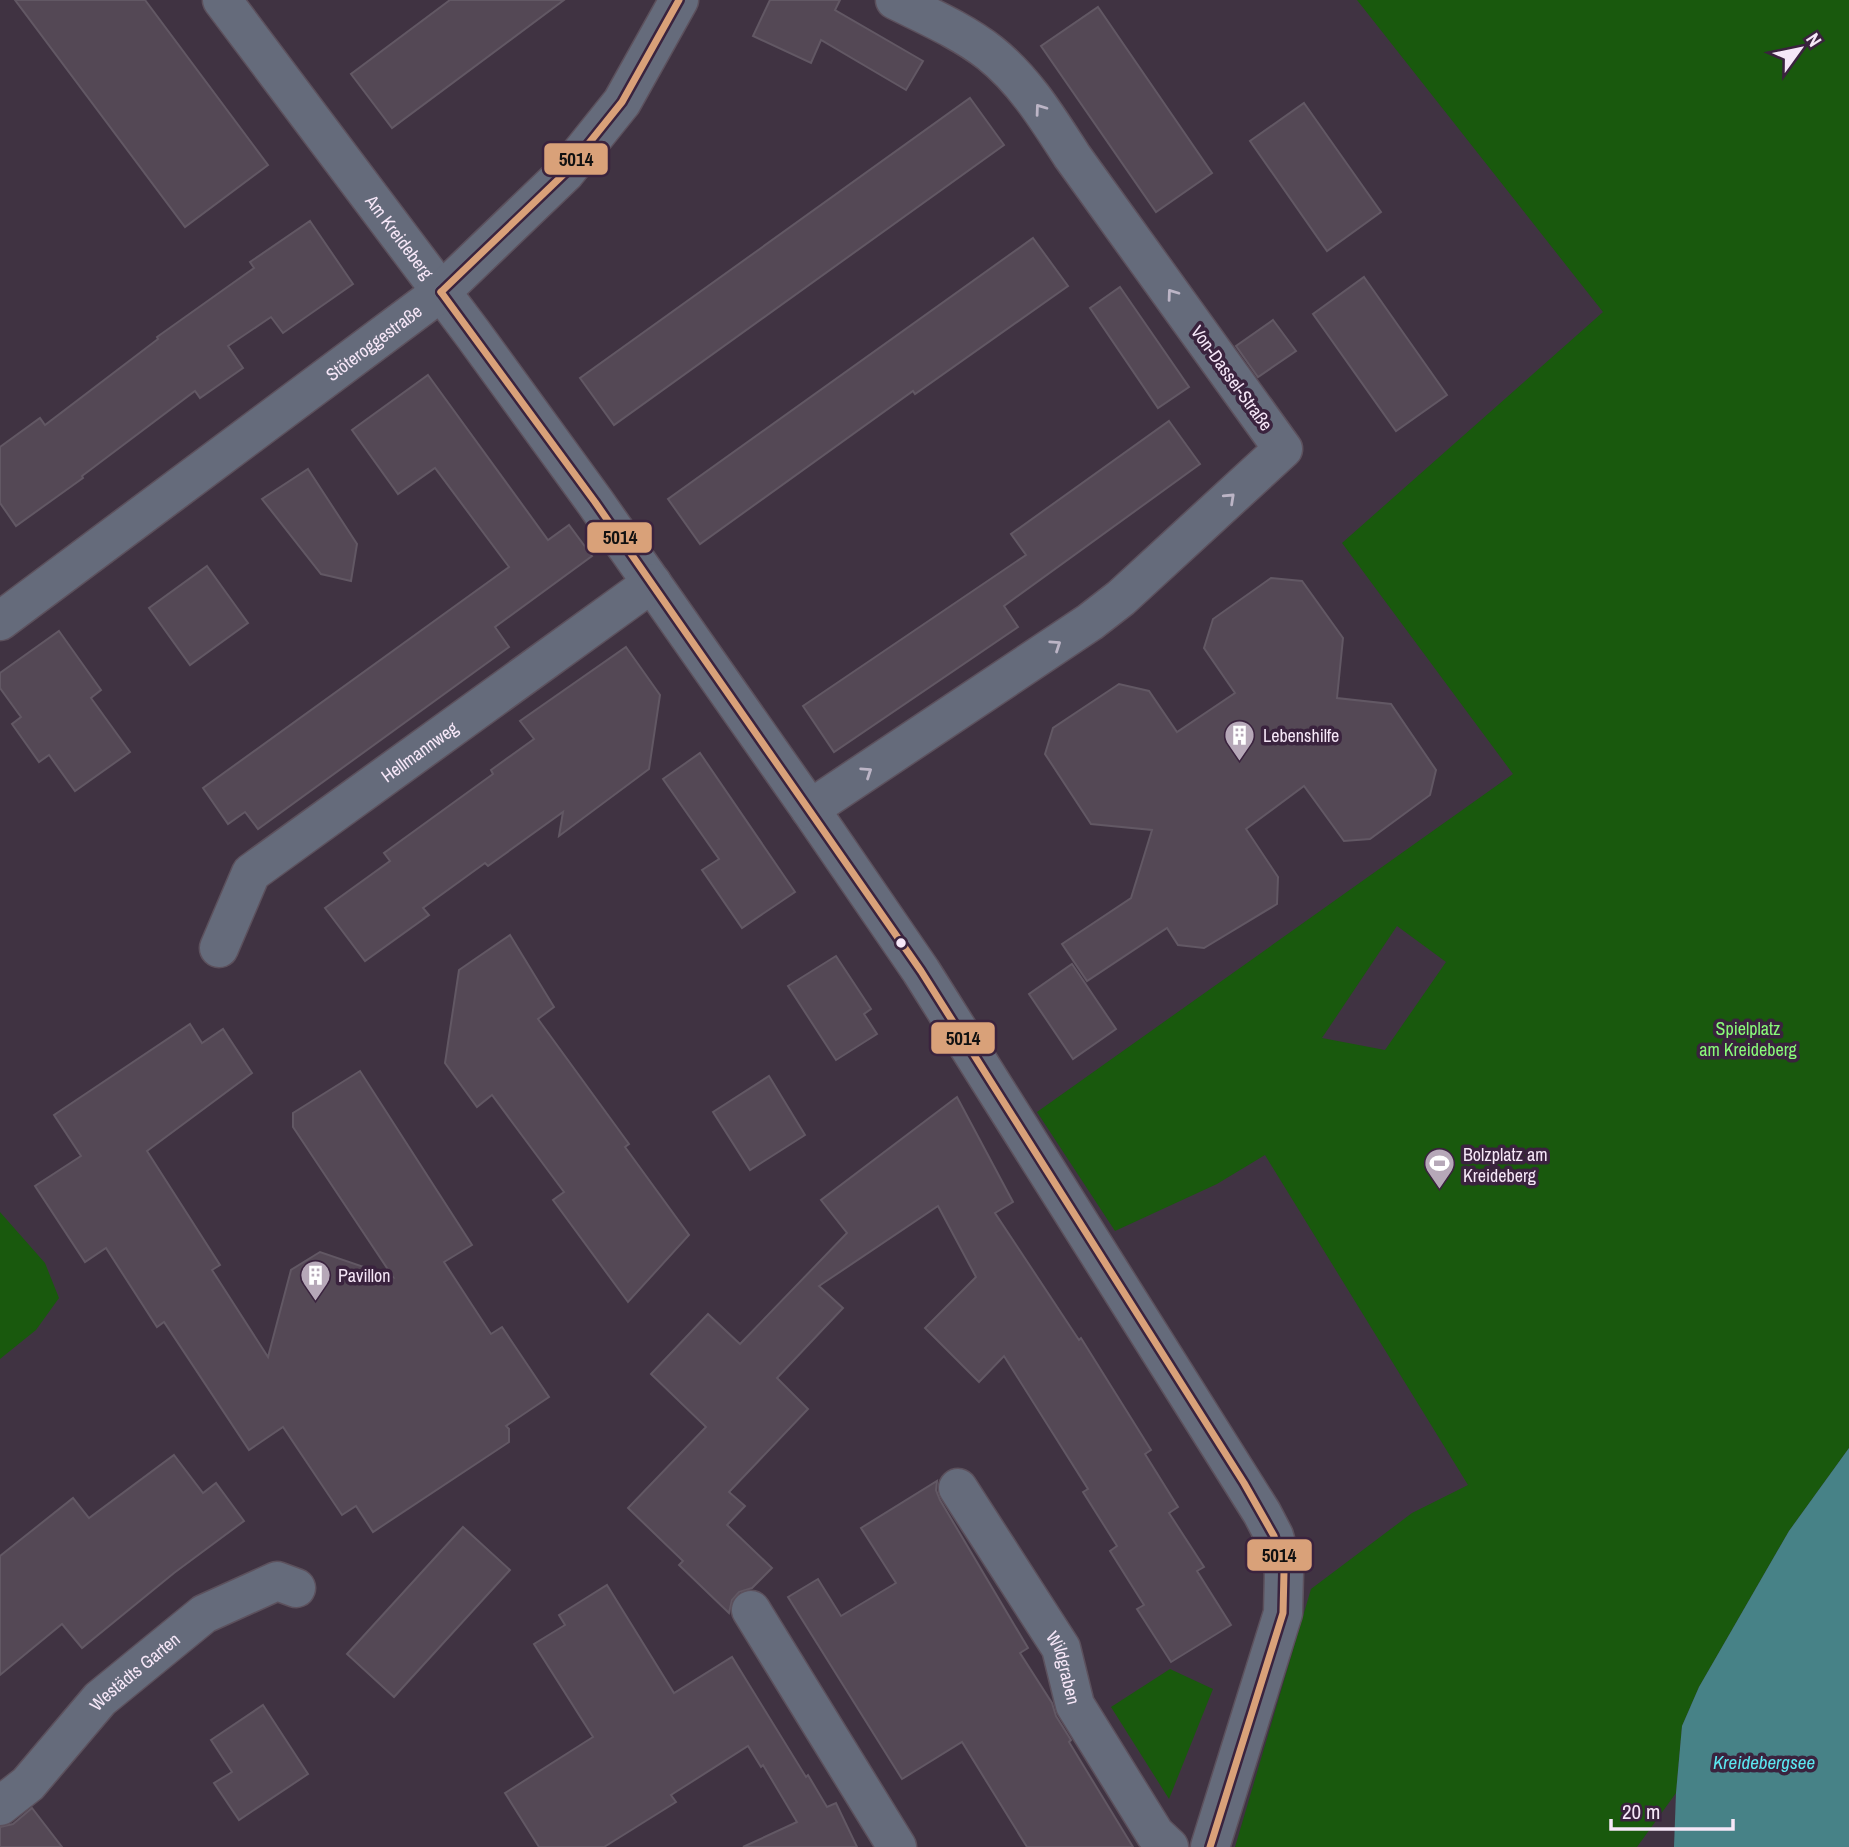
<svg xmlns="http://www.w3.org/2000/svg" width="1849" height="1847" font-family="'Archivo Narrow',sans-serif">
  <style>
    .green { fill: #19590d; fill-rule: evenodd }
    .water { fill: #478287 }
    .building { fill: #544855; stroke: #625864; stroke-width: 2 }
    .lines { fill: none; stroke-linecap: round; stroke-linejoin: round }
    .minor-casing { stroke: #5c515d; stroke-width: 41 }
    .minor { stroke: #656b7b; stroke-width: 38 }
    .bus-1-casing { stroke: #3a233e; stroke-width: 12 }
    .bus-1 { stroke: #d9a179; stroke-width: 7 }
    .oneway { stroke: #bcb5c6 }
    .bus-dot { fill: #f6e7f8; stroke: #3a233e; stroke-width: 2.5 }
    .labels { text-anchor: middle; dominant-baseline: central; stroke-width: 7; stroke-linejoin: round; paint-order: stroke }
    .street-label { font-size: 18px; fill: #f6e7f8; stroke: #3a233e }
    .poi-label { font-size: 18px; fill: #f6e7f8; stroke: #3a233e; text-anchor: start }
    .park-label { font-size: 18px; fill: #89fb79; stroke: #3a233e }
    .water-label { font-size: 19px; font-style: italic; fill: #5ce7f0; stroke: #3a233e }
    .line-badge { stroke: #3a233e; stroke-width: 2.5 }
    .pale-badge-label { font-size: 19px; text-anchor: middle; font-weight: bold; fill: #111 }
  </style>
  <rect width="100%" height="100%" fill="#403342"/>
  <g class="green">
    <path d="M 1357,0 L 1849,0 L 1849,1448 L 1789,1531 L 1699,1687 L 1682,1726 L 1676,1793 L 1637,1847 L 1235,1847 L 1311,1589 L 1412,1513 L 1468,1485 L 1265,1155 L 1217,1184 L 1115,1231 L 1037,1112 L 1513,774 L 1342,543 L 1603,312 ZM 1397,926 L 1446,962 L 1385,1050 L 1322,1038 Z"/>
    <polygon points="0,1212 45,1263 59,1298 36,1330 0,1359"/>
    <polygon points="1170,1669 1213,1689 1169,1799 1111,1707"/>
  </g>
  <polygon class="water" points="1849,1448 1849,1847 1674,1847 1676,1793 1682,1726 1699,1687 1789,1531"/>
  <g class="building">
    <polygon points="15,0 145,0 268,165 185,227"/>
    <polygon points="450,0 564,0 392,128 351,74"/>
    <polygon points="770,0 840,0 835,10 923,61 906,90 821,40 811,63 753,36"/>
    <polygon points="1098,7 1212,173 1156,212 1041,46"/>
    <polygon points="970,98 1004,145 614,425 580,378"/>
    <polygon points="1304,103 1381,212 1327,251 1250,141"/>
    <polygon points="310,221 353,284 283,333 271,317 228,346 243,368 200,398 195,391 82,476 83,478 16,526 0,503 0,447 40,418 45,425 158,339 157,337 254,268 250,262"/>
    <polygon points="1033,238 1068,286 915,394 913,391 700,544 668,499"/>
    <polygon points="1364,277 1447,395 1396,431 1313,314"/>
    <polygon points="1120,287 1189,387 1158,408 1090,308"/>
    <polygon points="1273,320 1296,351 1258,377 1236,346"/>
    <polygon points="428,375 548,540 569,525 592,556 495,627 509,647 258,829 245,812 228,824 203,788 509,567 435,468 398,494 352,430"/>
    <polygon points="1169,421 1200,464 1004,606 1018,627 834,752 803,706 1026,555 1011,534"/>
    <polygon points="308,469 357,544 351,581 321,574 262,499"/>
    <polygon points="207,566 248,623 190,665 149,608"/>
    <polygon points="1271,578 1302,581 1343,638 1337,698 1391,704 1436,770 1430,795 1370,839 1344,841 1304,786 1246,829 1278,877 1277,904 1204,948 1178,945 1167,928 1087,981 1062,944 1131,898 1152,830 1091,824 1045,754 1053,728 1119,684 1149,691 1177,732 1235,693 1204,648 1213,619"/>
    <polygon points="59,631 101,690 91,698 130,752 75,791 49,755 39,762 12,724 21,717 0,688 0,673"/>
    <polygon points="626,647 660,695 649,769 559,836 563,812 488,866 485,863 423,908 429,915 365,961 325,908 390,861 384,853 493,774 491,770 534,739 520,721"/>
    <polygon points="700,753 795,892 742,928 702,870 719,859 663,779"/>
    <polygon points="510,935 554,1007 538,1019 629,1144 625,1147 689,1235 628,1302 553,1200 564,1192 492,1095 477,1107 445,1063 459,970"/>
    <polygon points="836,956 871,1009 864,1014 877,1034 836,1060 788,986"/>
    <polygon points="1072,964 1116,1029 1073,1059 1029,994"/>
    <polygon points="190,1024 202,1043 223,1029 252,1073 147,1151 220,1265 212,1270 268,1357 291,1270 320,1252 393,1277 293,1127 293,1113 360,1071 472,1245 444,1262 491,1334 502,1327 549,1397 506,1426 509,1429 509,1442 373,1532 356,1506 342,1515 283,1427 249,1450 164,1322 157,1327 106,1248 85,1262 35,1186 81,1156 54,1115"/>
    <polygon points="769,1076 805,1135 750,1170 713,1112"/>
    <polygon points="957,1097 1013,1202 995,1213 1079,1340 1081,1338 1151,1450 1145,1454 1178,1507 1169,1513 1204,1567 1197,1571 1231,1625 1171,1662 1137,1609 1144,1605 1110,1551 1117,1546 1083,1492 1088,1489 1004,1356 979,1382 925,1328 976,1277 938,1206 819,1286 843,1308 777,1378 808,1409 729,1492 745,1506 727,1525 772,1568 752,1588 739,1592 732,1600 729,1613 679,1565 683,1561 628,1508 706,1427 651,1374 708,1314 740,1344 847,1233 821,1200"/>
    <polygon points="174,1455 203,1493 216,1483 244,1521 174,1573 82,1648 62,1624 0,1675 0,1556 73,1498 89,1518"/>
    <polygon points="937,1481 936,1490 940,1500 1028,1648 1020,1653 1052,1703 1056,1716 1071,1740 1069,1742 1133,1847 1027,1847 962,1742 902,1779 788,1597 818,1579 841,1616 896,1583 861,1528"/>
    <polygon points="463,1527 510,1570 394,1697 347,1654"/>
    <polygon points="607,1585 674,1693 732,1657 806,1777 808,1775 827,1807 836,1803 857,1847 743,1847 797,1822 763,1765 761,1767 748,1746 671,1795 676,1802 604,1847 539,1847 505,1793 593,1737 534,1644 565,1625 559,1615"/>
    <polygon points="263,1705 308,1774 239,1820 214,1783 232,1772 211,1740"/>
    <polygon points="32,1808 62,1847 0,1847 0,1827 13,1824"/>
  </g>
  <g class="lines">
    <defs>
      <g id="minor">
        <path id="s1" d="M 222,0 L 473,334 L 595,502 L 810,809 L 921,971 L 1262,1513 L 1274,1536 L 1284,1572 L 1283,1613 L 1210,1847"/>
        <path id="s2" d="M 0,621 L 441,292 L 565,173 L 622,102 L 679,0"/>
        <path d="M 810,809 L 1090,622 L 1121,598 L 1283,449 L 1072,156 C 1048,119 1025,81 990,53 C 962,31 927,16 895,0"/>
        <path id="s3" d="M 219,948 L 251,873 L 652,583"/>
        <path id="s4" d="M 958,1488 L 1061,1648 L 1075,1705 L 1155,1834 L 1169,1847"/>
        <polyline points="751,1610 897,1847"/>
        <path id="s5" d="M 0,1806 L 28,1784 L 100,1699 L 204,1614 L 277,1581 L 296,1588"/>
      </g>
    </defs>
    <use href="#minor" class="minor-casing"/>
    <use href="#minor" class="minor"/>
    <defs>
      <g id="bus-1">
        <polyline points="441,292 595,502 921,971 1244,1483 1274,1536 1284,1572 1283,1613 1210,1847"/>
        <polyline points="441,292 565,173 622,102 679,0"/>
      </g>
    </defs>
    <use href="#bus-1" class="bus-1-casing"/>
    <use href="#bus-1" class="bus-1"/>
  </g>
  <defs><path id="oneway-chevron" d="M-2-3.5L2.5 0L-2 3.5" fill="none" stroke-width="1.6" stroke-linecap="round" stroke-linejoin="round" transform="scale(1.75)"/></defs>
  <g class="oneway">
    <use href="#oneway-chevron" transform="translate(1040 109) rotate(-126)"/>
    <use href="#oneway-chevron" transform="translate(1172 294) rotate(-126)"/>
    <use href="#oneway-chevron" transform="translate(1230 498) rotate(-43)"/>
    <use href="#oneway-chevron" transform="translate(1056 645) rotate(-34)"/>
    <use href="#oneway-chevron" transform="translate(867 772) rotate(-34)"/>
  </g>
  <defs>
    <symbol id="building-pin" viewBox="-11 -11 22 30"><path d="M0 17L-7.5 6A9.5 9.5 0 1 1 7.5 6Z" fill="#b6a8b8" stroke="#3a233e"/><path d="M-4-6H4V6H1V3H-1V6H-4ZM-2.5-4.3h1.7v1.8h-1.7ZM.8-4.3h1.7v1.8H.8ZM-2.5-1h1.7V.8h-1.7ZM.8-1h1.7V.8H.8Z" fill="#fff"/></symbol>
    <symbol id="stadium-pin" viewBox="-11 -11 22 30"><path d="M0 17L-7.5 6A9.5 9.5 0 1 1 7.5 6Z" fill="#b6a8b8" stroke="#3a233e"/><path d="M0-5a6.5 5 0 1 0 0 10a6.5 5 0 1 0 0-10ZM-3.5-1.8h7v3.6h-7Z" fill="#fff"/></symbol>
  </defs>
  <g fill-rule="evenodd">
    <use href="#building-pin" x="1222" y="718" width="35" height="47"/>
    <use href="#stadium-pin" x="1422" y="1146" width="35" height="47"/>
    <use href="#building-pin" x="298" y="1258" width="35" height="47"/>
  </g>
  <circle class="bus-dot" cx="901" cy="943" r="6"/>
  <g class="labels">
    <g class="street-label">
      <text stroke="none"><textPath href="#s1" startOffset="296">Am Kreideberg</textPath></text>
      <text stroke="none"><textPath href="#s2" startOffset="466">Stöteroggestraße</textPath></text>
      <text transform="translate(1232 378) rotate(54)">Von-Dassel-Straße</text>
      <text stroke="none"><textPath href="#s3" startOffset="289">Hellmannweg</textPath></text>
      <text stroke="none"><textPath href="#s4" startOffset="210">Wildgraben</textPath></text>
      <text stroke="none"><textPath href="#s5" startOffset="191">Westädts Garten</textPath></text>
    </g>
    <g class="poi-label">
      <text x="1263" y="735">Lebenshilfe</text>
      <text x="1463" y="1154">Bolzplatz am<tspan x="1463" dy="21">Kreideberg</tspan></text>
      <text x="338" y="1275">Pavillon</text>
    </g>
    <g class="park-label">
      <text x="1748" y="1028">Spielplatz<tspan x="1748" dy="21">am Kreideberg</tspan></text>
    </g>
    <g class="water-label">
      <text x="1764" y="1762">Kreidebergsee</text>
    </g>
  </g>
  <g class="line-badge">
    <rect x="543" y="142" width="66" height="34" rx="7" fill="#d9a179"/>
    <rect x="586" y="521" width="67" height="33" rx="7" fill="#d9a179"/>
    <rect x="930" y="1021" width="66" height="34" rx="7" fill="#d9a179"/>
    <rect x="1246" y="1538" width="67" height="34" rx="7" fill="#d9a179"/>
  </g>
  <g class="pale-badge-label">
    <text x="576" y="166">5014</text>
    <text x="620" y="544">5014</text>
    <text x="963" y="1045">5014</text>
    <text x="1279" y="1562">5014</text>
  </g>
  <g transform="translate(1800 49) rotate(57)" stroke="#3a233e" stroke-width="5" paint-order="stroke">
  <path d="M0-5L12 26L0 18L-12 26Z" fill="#f6e7f8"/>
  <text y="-10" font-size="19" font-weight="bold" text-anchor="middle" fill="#f6e7f8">N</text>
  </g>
  <path d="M1611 1819v10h122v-10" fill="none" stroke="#f6e7f8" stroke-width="3.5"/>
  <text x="1622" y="1819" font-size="21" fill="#f6e7f8" stroke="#3a233e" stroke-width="5" paint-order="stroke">20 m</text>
</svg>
